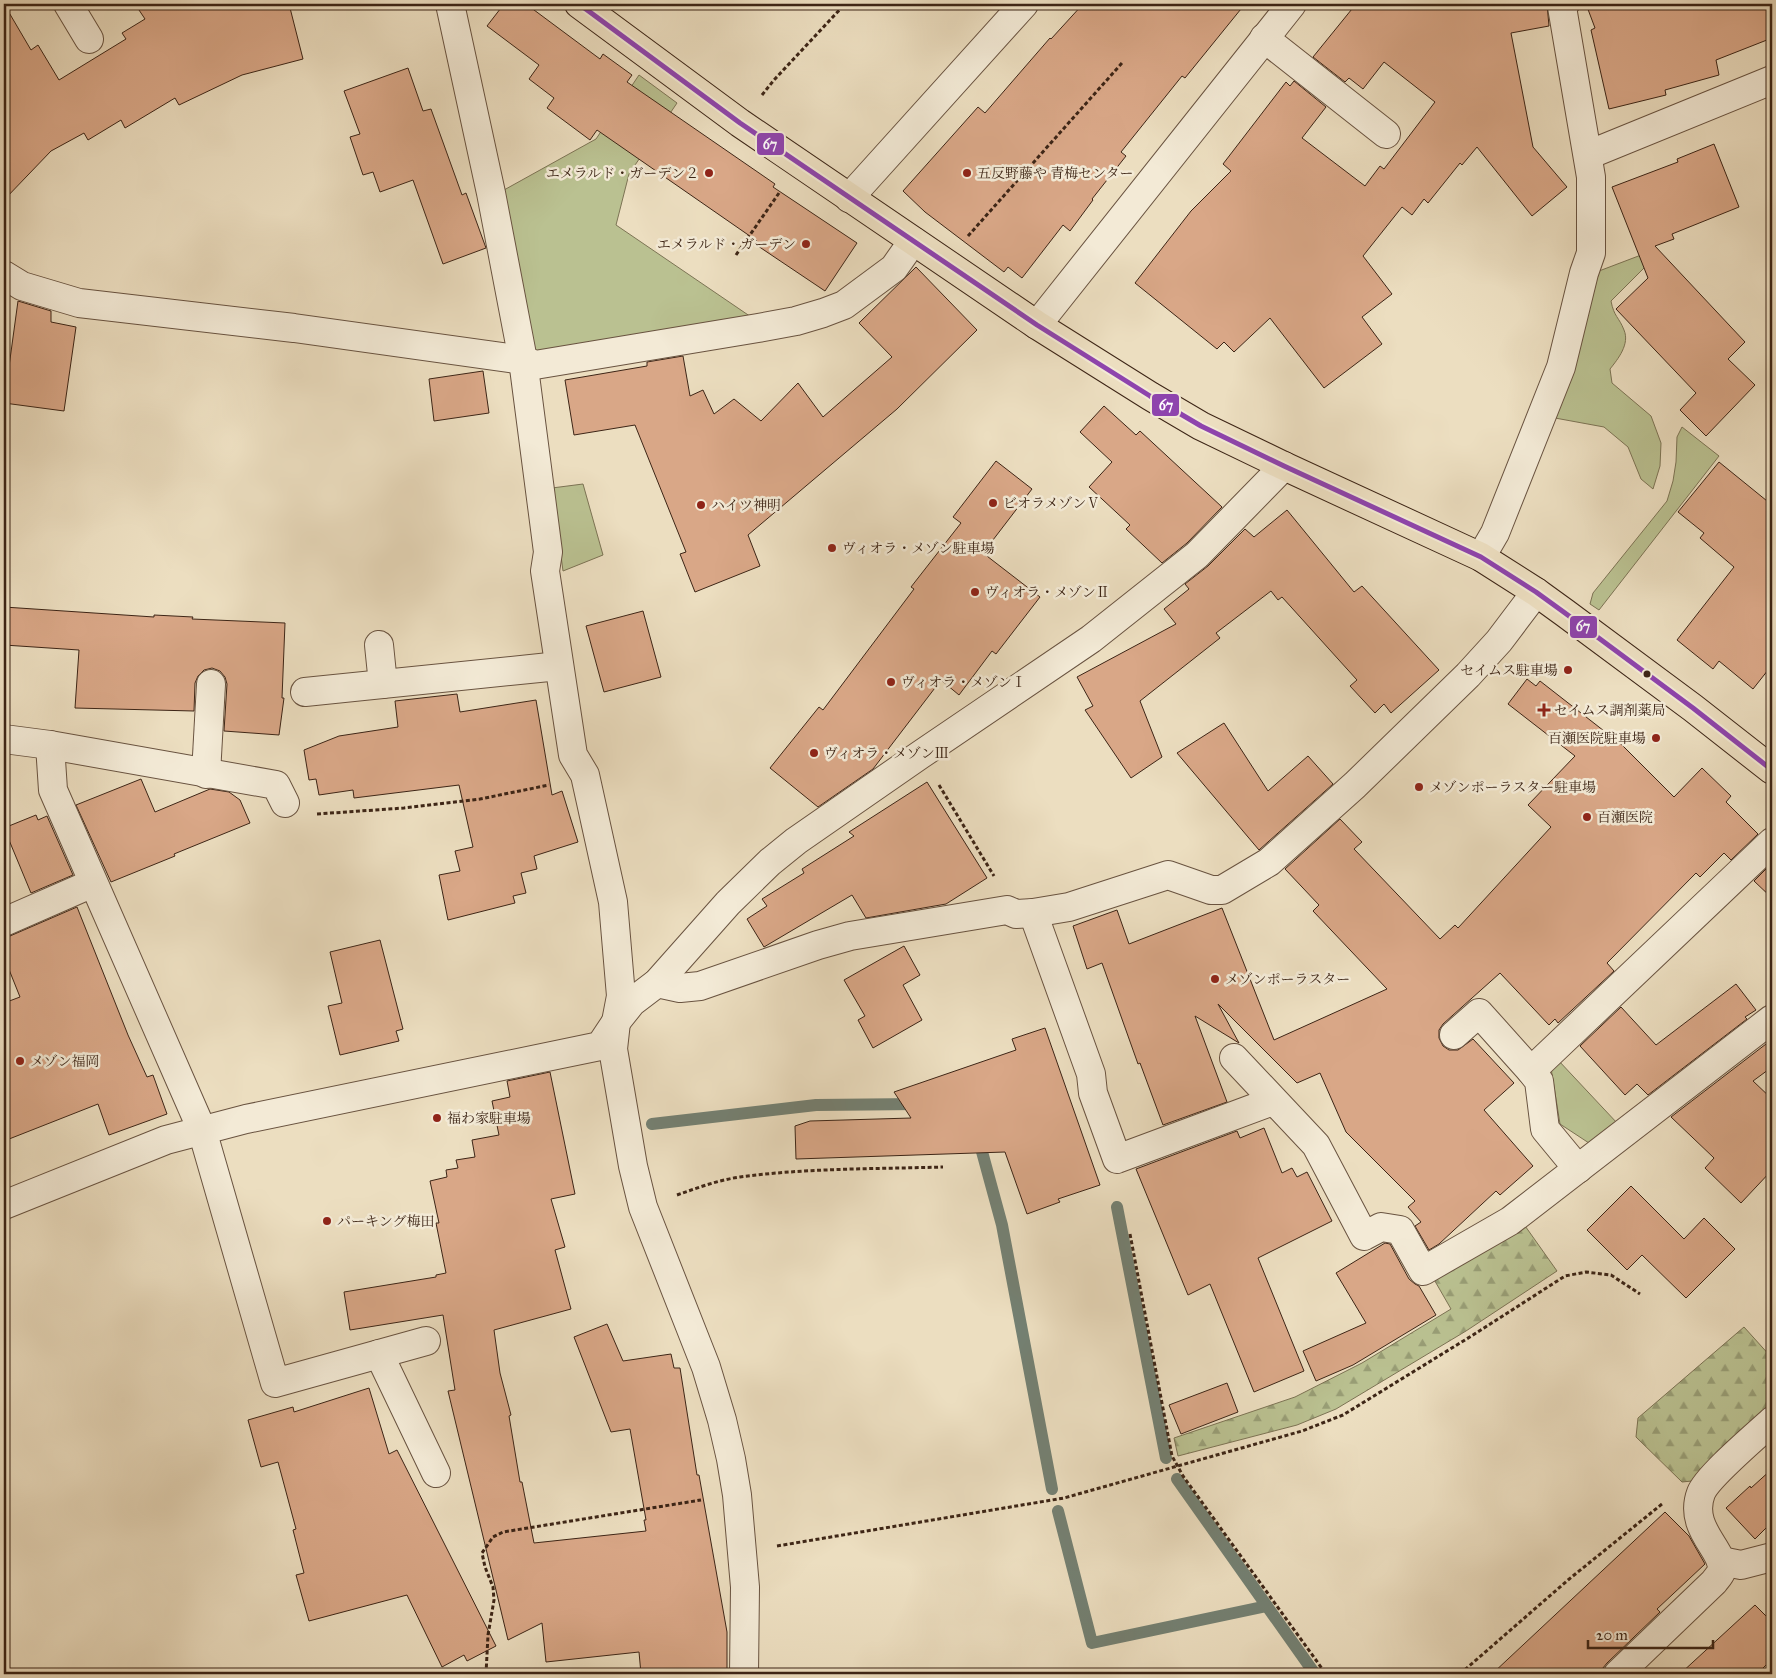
<svg xmlns="http://www.w3.org/2000/svg" width="1776" height="1678" font-family="'IM FELL Great Primer','Noto Serif JP',serif">
  <style>
    .grass { fill: #bac191; stroke: #7c7354 }
    .forest { fill: url(#forest-firs); stroke: #7c7354 }
    .lines { fill: none; stroke-linecap: round; stroke-linejoin: round }
    .stream { stroke: #748072; stroke-width: 12 }
    .building { fill: #d9a787; stroke: #3d2516 }
    .minor-casing { stroke: #695340; stroke-width: 30 }
    .major-casing { stroke: #3d2516; stroke-width: 30 }
    .path { stroke: #3d2516; stroke-width: 3; stroke-dasharray: 4 2.5; stroke-linecap: butt }
    .minor { stroke: #f3ead6; stroke-width: 28 }
    .major { stroke: #ecdec0; stroke-width: 28 }
    .bus-1-casing { stroke: #f3ead6; stroke-width: 9 }
    .bus-1 { stroke: #8e44ad; stroke-width: 5 }
    .poi-dot { fill: #8f2418; stroke: #f3ead6; stroke-width: 2 }
    .bus-dot { fill: #3d2516; stroke: #f3ead6; stroke-width: 2 }
    .labels { text-anchor: middle; dominant-baseline: central; stroke-width: 5; stroke-linejoin: round; paint-order: stroke }
    .poi-label { font-size: 14px; fill: #3d2516; stroke: #f3ead6; text-anchor: start }
    .line-badge { stroke: #f3ead6; stroke-width: 2 }
    .badge-label { font-size: 14px; text-anchor: middle; font-weight: bold; fill: #fff }
  </style>
  <defs>
    <pattern id="forest-firs" width="22" height="20" patternUnits="userSpaceOnUse" patternTransform="scale(1.25)"><rect width="22" height="20" fill="#bac191"/><path d="M5 1l3.5 6h-7zM16 11l3.5 6h-7z" fill="#989d75"/></pattern>
  </defs>
  <rect width="100%" height="100%" fill="#ecdec0"/>
  <filter id="stains"><feTurbulence type="fractalNoise" baseFrequency=".004" numOctaves="4"/><feColorMatrix values="0 0 0 0 .2 0 0 0 0 .09 0 0 0 0 .02 0 0 0 .5 -.17"/></filter>
  <radialGradient id="worn" r=".72"><stop offset=".6" stop-color="#630" stop-opacity="0"/><stop offset="1" stop-color="#630" stop-opacity=".3"/></radialGradient>
  <g class="grass">
    <polygon points="639,75 677,103 629,174 616,225 757,321 540,356 533,351 504,190 596,139"/>
    <path d="M 1649,252 L 1654,258 L 1611,301 C 1614,317 1619,317 1624,330 C 1630,344 1618,359 1610,369 L 1612,383 L 1651,416 L 1661,443 L 1660,466 L 1653,489 L 1641,479 L 1628,447 L 1604,427 L 1555,418 L 1573,372 L 1599,271 Z"/>
    <polygon points="1682,427 1719,456 1599,610 1590,604 1593,593 1667,501 1673,481 1676,462 1677,437"/>
    <polygon points="583,484 603,555 563,571 552,488"/>
    <polygon points="1558,1060 1618,1124 1592,1145 1560,1124 1551,1068"/>
  </g>
  <g class="forest">
    <polygon points="1523,1223 1557,1271 1466,1331 1336,1409 1297,1425 1178,1456 1174,1438 1295,1397 1362,1363 1451,1309 1432,1276"/>
    <polygon points="1744,1327 1772,1358 1772,1407 1692,1481 1682,1482 1636,1437 1638,1418"/>
  </g>
  <g class="lines">
    <g class="stream">
      <polyline points="652,1124 816,1105 918,1104"/>
      <polyline points="978,1137 1002,1225 1052,1489"/>
      <polyline points="1117,1207 1166,1458"/>
      <polyline points="1177,1479 1315,1674"/>
      <polyline points="1058,1511 1092,1643 1267,1606"/>
    </g>
  </g>
  <g class="building">
    <polygon points="4,4 31,50 38,45 59,80 126,39 122,33 145,19 135,4 289,4 303,59 242,75 179,105 175,98 125,128 121,120 88,140 84,133 51,151 4,200"/>
    <polygon points="504,4 526,4 600,59 603,54 632,75 627,82 775,184 773,187 857,243 825,291 755,244 757,241 597,130 590,140 547,108 554,98 529,79 539,65 487,26"/>
    <polygon points="1083,4 1245,4 1185,78 1182,76 1121,152 1126,156 1092,199 1093,200 1070,231 1063,225 1022,278 1008,267 1004,272 925,212 903,191 978,107 985,113 1050,38 1051,39"/>
    <polygon points="1356,4 1547,4 1549,26 1511,33 1533,147 1567,187 1532,216 1477,147 1462,165 1460,163 1428,203 1424,199 1412,215 1402,207 1363,256 1392,294 1362,317 1382,344 1324,388 1270,318 1234,352 1224,342 1217,349 1135,283 1191,211 1231,171 1223,164 1286,82 1290,86 1294,81 1326,107 1302,138 1365,186 1380,166 1384,169 1435,102 1384,62 1363,89 1349,78 1345,82 1313,57"/>
    <polygon points="1586,4 1772,4 1772,38 1716,60 1719,75 1665,90 1666,95 1609,109 1591,30 1595,28"/>
    <polygon points="408,68 423,111 431,109 462,195 466,193 486,248 443,264 413,180 380,192 373,172 363,175 350,137 360,134 344,91"/>
    <polygon points="1714,144 1739,207 1672,234 1674,239 1655,246 1745,342 1728,359 1755,385 1706,436 1680,410 1696,393 1616,309 1648,278 1612,187 1678,162 1677,159"/>
    <polygon points="916,267 977,330 897,409 748,535 760,566 695,592 680,554 686,552 635,425 574,435 565,380 647,366 647,362 683,356 690,396 703,390 714,414 734,399 761,421 798,383 823,417 892,357 859,323"/>
    <polygon points="18,301 51,311 51,322 76,327 64,411 4,403"/>
    <polygon points="483,371 489,413 434,421 429,379"/>
    <polygon points="1104,406 1136,435 1140,431 1222,507 1187,543 1162,563 1126,529 1130,525 1089,487 1112,462 1080,432"/>
    <polygon points="996,461 1032,489 983,553 1040,597 996,654 992,651 959,695 941,680 873,769 818,807 770,768 819,707 823,710 914,589 911,587 961,523 953,517"/>
    <polygon points="1719,462 1772,505 1772,665 1753,689 1719,661 1713,669 1677,640 1734,567 1700,538 1704,533 1678,512"/>
    <polygon points="1287,510 1354,592 1362,586 1439,670 1391,713 1384,704 1375,713 1350,686 1357,680 1282,597 1278,600 1271,591 1216,633 1220,638 1140,701 1162,757 1131,778 1085,710 1093,706 1077,677 1176,624 1164,609 1189,589 1185,584 1208,566 1245,529 1254,537"/>
    <polygon points="4,607 154,617 154,615 193,617 192,619 285,623 282,698 284,698 279,735 224,731 227,684 225,677 220,671 212,668 204,670 198,676 195,683 194,711 75,708 79,650 4,645"/>
    <polygon points="643,611 661,677 604,692 586,626"/>
    <polygon points="1527,679 1536,686 1540,681 1622,745 1674,797 1702,768 1731,796 1726,802 1758,834 1731,860 1724,853 1700,877 1696,873 1607,963 1614,971 1558,1023 1555,1019 1549,1025 1500,973 1443,1024 1439,1030 1439,1038 1443,1046 1449,1050 1458,1050 1473,1039 1514,1083 1484,1110 1533,1166 1500,1195 1496,1191 1439,1244 1429,1250 1415,1226 1421,1222 1408,1207 1415,1201 1346,1132 1320,1073 1297,1083 1218,1004 1239,1043 1195,1016 1227,1102 1163,1125 1140,1063 1138,1064 1102,963 1087,969 1073,926 1117,910 1129,944 1222,908 1274,1040 1387,989 1313,911 1319,905 1285,869 1340,819 1362,842 1354,849 1440,939 1455,925 1458,928 1551,827 1528,805 1575,756 1508,704"/>
    <polygon points="457,694 460,712 536,700 552,795 562,791 578,842 534,856 537,869 521,873 526,893 513,896 515,903 448,920 439,875 460,871 455,851 473,847 459,785 354,798 353,790 319,795 316,779 309,780 304,750 339,736 398,727 395,701"/>
    <polygon points="1224,723 1268,791 1308,756 1333,784 1259,850 1177,753"/>
    <polygon points="141,779 155,812 210,789 229,792 240,800 250,823 174,854 175,856 111,882 76,805"/>
    <polygon points="927,782 987,878 946,904 866,918 852,895 764,947 747,919 767,906 762,899 804,873 802,869 854,836 849,832"/>
    <polygon points="36,815 38,820 47,816 73,875 31,893 4,828"/>
    <polygon points="1772,863 1772,898 1754,881"/>
    <polygon points="77,907 128,1035 147,1077 153,1075 167,1114 109,1135 98,1104 4,1141 4,1003 20,997 4,957 4,937 10,936"/>
    <polygon points="380,940 403,1029 396,1031 399,1041 340,1055 328,1006 342,1003 330,952"/>
    <polygon points="904,946 920,975 903,985 922,1020 873,1048 858,1020 865,1016 844,980"/>
    <polygon points="1736,984 1756,1010 1745,1017 1747,1019 1648,1095 1637,1084 1625,1095 1580,1046 1621,1007 1656,1045"/>
    <polygon points="1045,1028 1100,1185 1058,1199 1060,1202 1027,1214 1005,1152 796,1159 795,1126 810,1121 911,1118 894,1092 1016,1050 1012,1039"/>
    <polygon points="1766,1044 1772,1052 1772,1067 1753,1081 1772,1099 1772,1170 1741,1203 1705,1168 1714,1158 1671,1117"/>
    <polygon points="550,1072 575,1194 551,1199 565,1247 555,1250 571,1309 494,1330 500,1373 511,1415 509,1416 520,1482 522,1482 534,1543 646,1531 644,1520 646,1520 630,1429 611,1432 574,1337 607,1324 623,1361 671,1354 674,1368 680,1368 697,1475 699,1475 727,1632 727,1674 641,1674 639,1652 546,1662 542,1623 508,1640 448,1391 455,1390 443,1315 350,1330 344,1292 436,1277 436,1275 446,1273 436,1223 439,1223 430,1181 447,1177 446,1170 458,1168 456,1160 475,1157 472,1140 499,1135 492,1101 510,1097 507,1081"/>
    <polygon points="1264,1128 1282,1173 1292,1168 1297,1177 1307,1172 1332,1221 1258,1258 1304,1371 1254,1392 1210,1284 1188,1295 1136,1169 1237,1131 1240,1138"/>
    <polygon points="1631,1186 1684,1239 1704,1218 1735,1249 1686,1298 1642,1255 1627,1270 1587,1230"/>
    <polygon points="1385,1243 1390,1244 1409,1279 1415,1284 1419,1286 1436,1315 1353,1365 1316,1381 1303,1351 1366,1323 1336,1273"/>
    <polygon points="1227,1383 1238,1412 1181,1434 1169,1405"/>
    <polygon points="369,1388 389,1454 397,1450 496,1646 467,1661 464,1655 442,1667 407,1595 309,1621 296,1575 304,1573 293,1530 296,1529 278,1462 261,1467 248,1420 293,1407 294,1412"/>
    <polygon points="1772,1469 1772,1522 1755,1539 1726,1508 1750,1486 1751,1488"/>
    <polygon points="1665,1512 1689,1536 1705,1564 1657,1609 1660,1612 1607,1663 1598,1674 1492,1674"/>
    <polygon points="1755,1605 1772,1622 1772,1659 1757,1674 1680,1674"/>
  </g>
  <g class="lines">
    <defs>
      <g id="minor">
        <polyline points="68,4 89,39"/>
        <polyline points="450,4 491,193 523,360 548,552 545,571 573,755 585,775 613,902 621,996 616,1022 613,1049 633,1166 643,1207 706,1367 722,1420 731,1459 737,1495 745,1587 744,1674"/>
        <polyline points="1264,38 1386,134"/>
        <polyline points="1588,155 1772,80"/>
        <polyline points="849,198 1024,4"/>
        <polyline points="4,275 22,286 79,303 294,328 523,360 535,365 758,328 796,321 823,313 844,305 894,268 913,241"/>
        <polyline points="1037,325 1292,4"/>
        <polyline points="1481,557 1495,533 1561,367 1584,273 1591,253 1591,177 1562,7 1565,4"/>
        <polyline points="379,645 383,684"/>
        <polyline points="305,692 559,666"/>
        <polyline points="4,739 50,745 276,785 285,803"/>
        <polyline points="50,745 53,790 202,1130 275,1383 426,1341"/>
        <polyline points="206,774 211,684"/>
        <polyline points="1033,913 1091,1074 1093,1093 1117,1159 1273,1101"/>
        <polyline points="4,922 93,883"/>
        <polyline points="657,983 680,988 700,986 818,945 850,936 1007,910 1016,914 1033,913 1069,907 1168,875 1211,890 1222,890 1269,862 1355,785 1468,675 1499,641 1536,592"/>
        <polyline points="1454,1035 1479,1013 1531,1071 1772,842"/>
        <polyline points="1234,1058 1316,1145 1364,1236 1381,1227 1400,1230 1423,1271 1510,1221 1772,1019"/>
        <polyline points="1531,1071 1539,1081 1545,1129 1578,1169"/>
        <polyline points="4,1205 166,1140 246,1119 600,1046 616,1022 632,1002 657,983 728,903 770,862 796,841 920,755 1091,639 1197,555 1284,466"/>
        <polyline points="379,1354 436,1473"/>
        <polyline points="1721,1561 1741,1565 1772,1557"/>
        <path d="M 1618,1674 L 1714,1582 C 1716,1579 1720,1575 1721,1572 C 1728,1552 1687,1530 1701,1493 C 1707,1477 1757,1435 1772,1421"/>
      </g>
      <polyline id="major" points="579,4 740,123 1037,325 1150,396 1201,426 1284,466 1481,557 1536,592 1565,613 1693,708 1772,770"/>
    </defs>
    <use href="#minor" class="minor-casing"/>
    <use href="#major" class="major-casing"/>
    <g class="path">
      <polyline points="762,95 774,80 845,4"/>
      <polyline points="968,236 1122,63"/>
      <polyline points="736,255 779,193"/>
      <polyline points="939,785 994,876"/>
      <polyline points="317,814 404,808 480,799 549,785"/>
      <path d="M 677,1195 C 697,1188 718,1180 740,1177 C 807,1168 876,1169 943,1167"/>
      <polyline points="1130,1234 1172,1456 1183,1476 1326,1674"/>
      <polyline points="777,1546 1064,1498 1302,1431 1343,1415 1473,1335 1565,1276 1586,1272 1611,1275 1640,1294"/>
      <polyline points="486,1674 488,1635 494,1600 493,1587 485,1567 482,1553 493,1537 503,1532 701,1500"/>
      <polyline points="1460,1674 1568,1580 1662,1504"/>
    </g>
    <use href="#minor" class="minor"/>
    <use href="#major" class="major"/>
    <defs>
      <polyline id="bus-1" points="579,4 740,123 1037,325 1150,396 1201,426 1284,466 1481,557 1536,592 1565,613 1693,708 1772,770"/>
    </defs>
    <use href="#bus-1" class="bus-1-casing"/>
    <use href="#bus-1" class="bus-1"/>
  </g>
  <g class="poi-dot">
    <circle cx="709" cy="173" r="5"/>
    <circle cx="967" cy="173" r="5"/>
    <circle cx="806" cy="244" r="5"/>
    <circle cx="993" cy="503" r="5"/>
    <circle cx="701" cy="505" r="5"/>
    <circle cx="832" cy="548" r="5"/>
    <circle cx="975" cy="592" r="5"/>
    <circle cx="1568" cy="670" r="5"/>
    <circle cx="891" cy="682" r="5"/>
    <path d="M1541.5 702.5h5v5h5v5h-5v5h-5v-5h-5v-5h5z"/>
    <circle cx="1656" cy="738" r="5"/>
    <circle cx="814" cy="753" r="5"/>
    <circle cx="1419" cy="787" r="5"/>
    <circle cx="1587" cy="817" r="5"/>
    <circle cx="1215" cy="979" r="5"/>
    <circle cx="20" cy="1061" r="5"/>
    <circle cx="437" cy="1118" r="5"/>
    <circle cx="327" cy="1221" r="5"/>
  </g>
  <circle class="bus-dot" cx="1647" cy="674" r="4.5"/>
  <g class="labels">
    <g class="poi-label">
      <text x="699" y="173" text-anchor="end">エメラルド・ガーデン２</text>
      <text x="977" y="173">五反野藤や 青梅センター</text>
      <text x="796" y="244" text-anchor="end">エメラルド・ガーデン</text>
      <text x="1003" y="503">ビオラメゾンⅤ</text>
      <text x="711" y="505">ハイツ神明</text>
      <text x="842" y="548">ヴィオラ・メゾン駐車場</text>
      <text x="985" y="592">ヴィオラ・メゾンⅡ</text>
      <text x="1558" y="670" text-anchor="end">セイムス駐車場</text>
      <text x="901" y="682">ヴィオラ・メゾンⅠ</text>
      <text x="1554" y="710">セイムス調剤薬局</text>
      <text x="1646" y="738" text-anchor="end">百瀬医院駐車場</text>
      <text x="824" y="753">ヴィオラ・メゾンⅢ</text>
      <text x="1429" y="787">メゾンポーラスター駐車場</text>
      <text x="1597" y="817">百瀬医院</text>
      <text x="1225" y="979">メゾンポーラスター</text>
      <text x="30" y="1061">メゾン福岡</text>
      <text x="447" y="1118">福わ家駐車場</text>
      <text x="337" y="1221">パーキング梅田</text>
    </g>
  </g>
  <g class="line-badge">
    <rect x="756" y="132" width="29" height="24" rx="5" fill="#8e44ad"/>
    <rect x="1151" y="393" width="29" height="24" rx="5" fill="#8e44ad"/>
    <rect x="1569" y="615" width="29" height="24" rx="5" fill="#8e44ad"/>
  </g>
  <g class="badge-label">
    <text x="770" y="149">67</text>
    <text x="1166" y="410">67</text>
    <text x="1583" y="631">67</text>
  </g>
  <rect width="1776" height="1678" fill="none" stroke="#ecdec0" stroke-width="20"/>
  <rect x="5" y="5" width="1766" height="1668" fill="none" stroke="#3d2516" stroke-width="2.5"/>
  <rect x="10" y="10" width="1756" height="1658" fill="none" stroke="#3d2516"/>
  <path d="M1588 1640v8h125v-8" fill="none" stroke="#3d2516" stroke-width="2.5"/>
  <text x="1596" y="1640" font-size="15" fill="#3d2516" stroke="#f3ead6" stroke-width="4" paint-order="stroke">20 m</text>
  <rect width="100%" height="100%" filter="url(#stains)"/>
  <rect width="100%" height="100%" fill="url(#worn)"/>
</svg>
